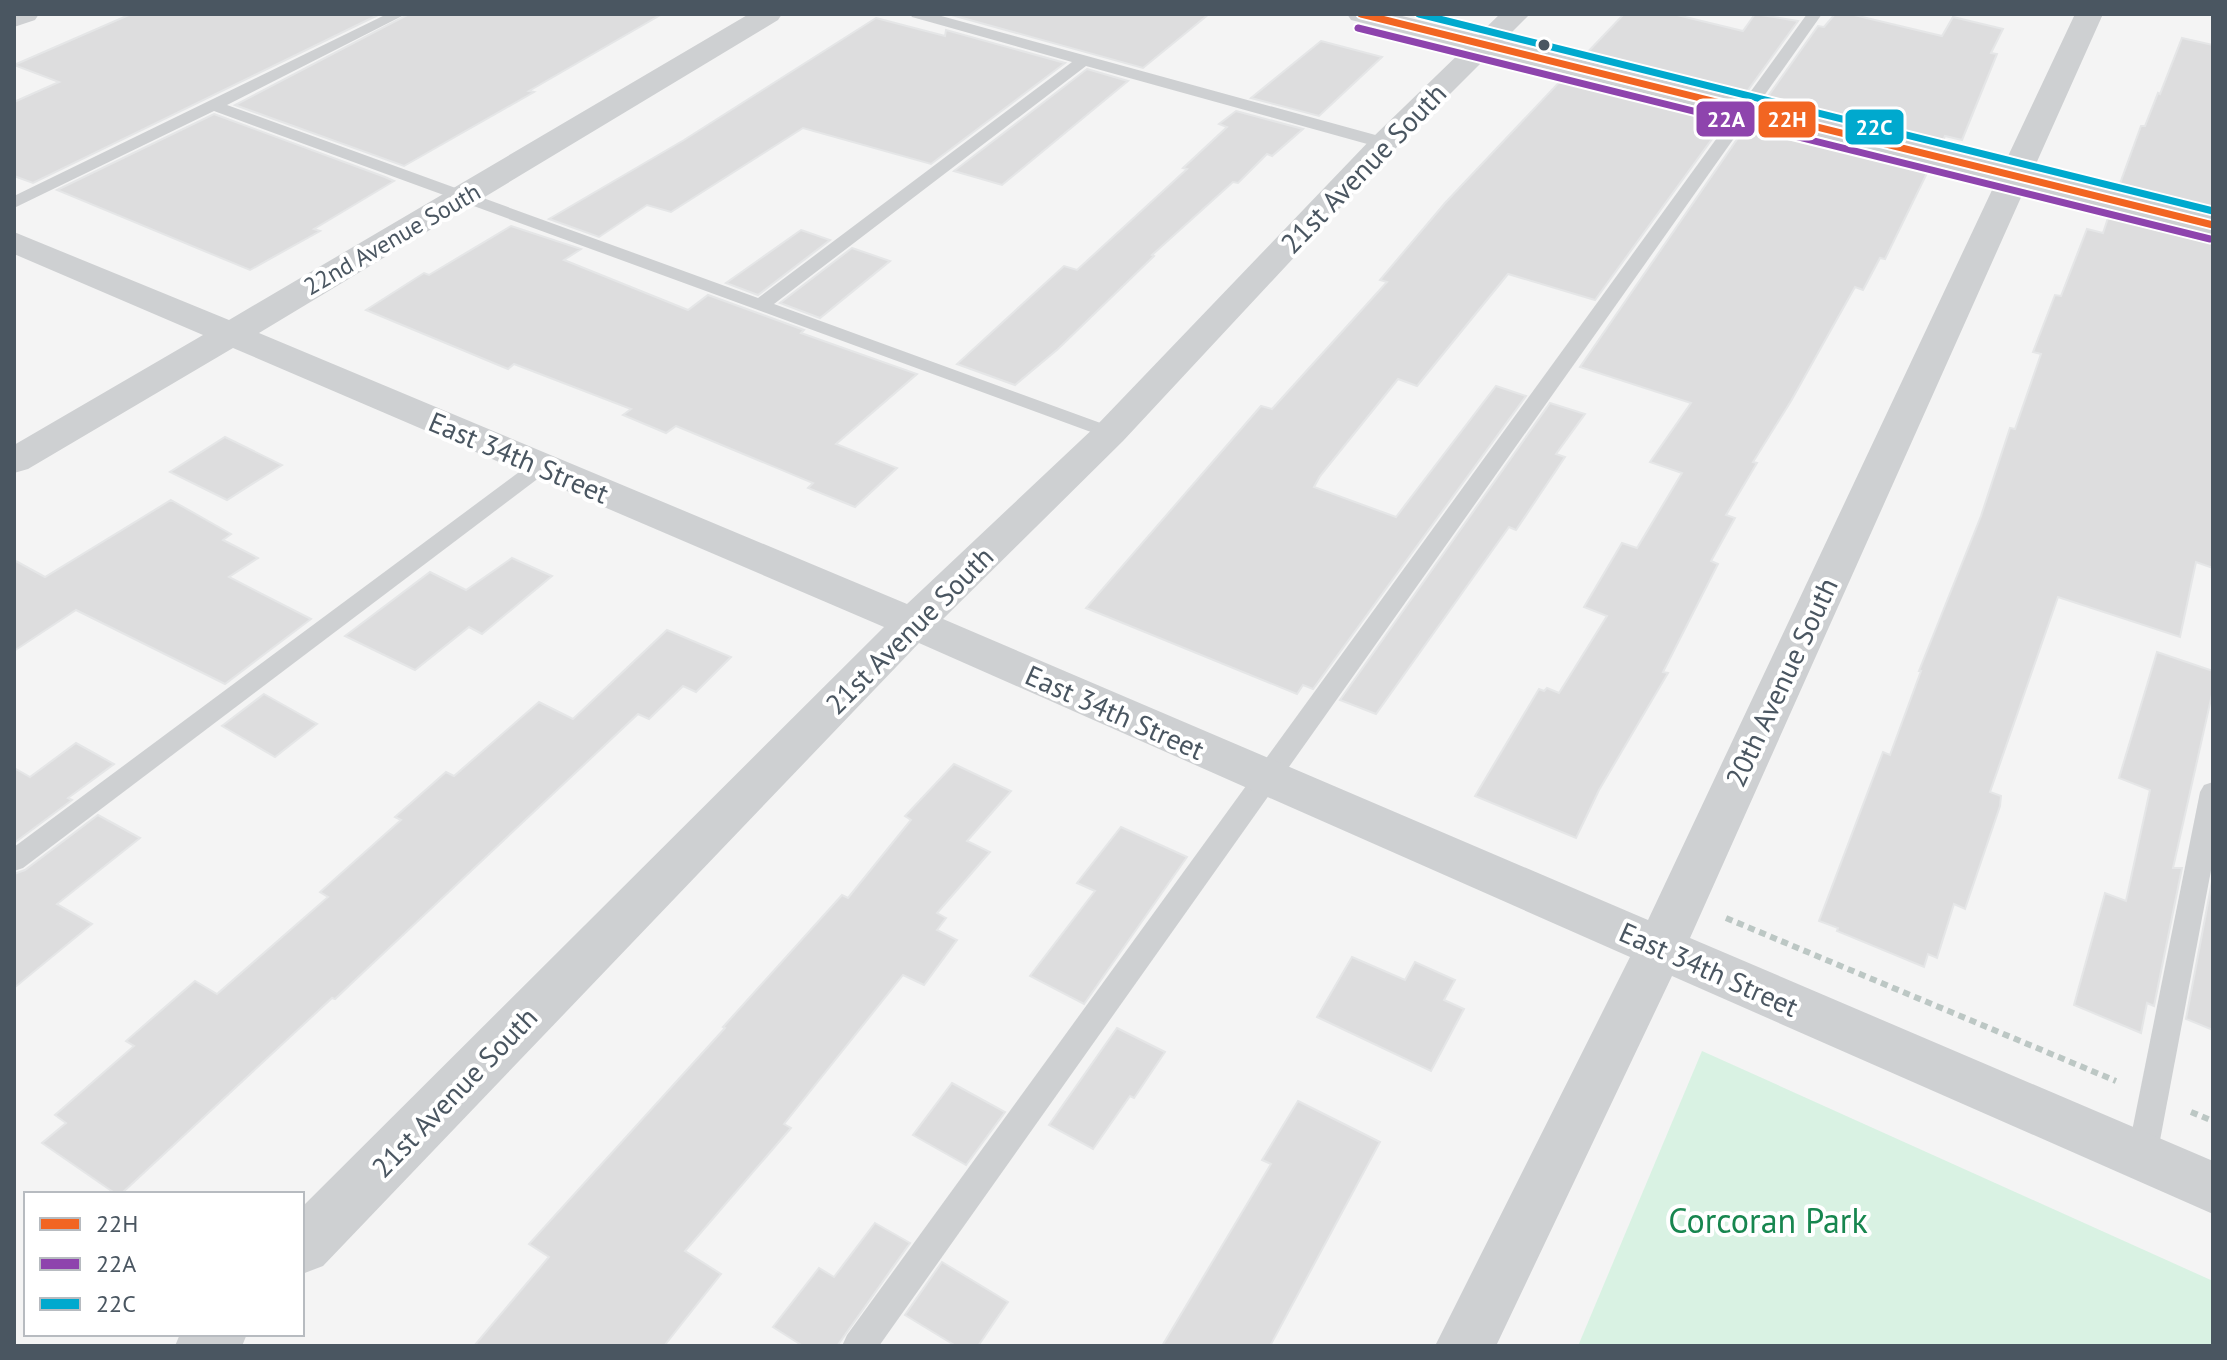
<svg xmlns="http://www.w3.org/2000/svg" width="2227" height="1360" font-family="'PT Sans',sans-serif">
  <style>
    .green { fill: #d9f2e3 }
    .building { fill: #ddddde; stroke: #e5e6e7; stroke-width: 2 }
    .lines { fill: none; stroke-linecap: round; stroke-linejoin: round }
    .path { stroke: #bcc7c4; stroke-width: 6; stroke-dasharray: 7 5; stroke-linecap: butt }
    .service { fill: #ced0d2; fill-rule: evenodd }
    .minor { fill: #ced0d2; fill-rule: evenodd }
    .tertiary { fill: #ced0d2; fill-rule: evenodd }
    .bus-1-casing { stroke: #fff; stroke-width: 11 }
    .bus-2-casing { stroke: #fff; stroke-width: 11 }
    .bus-3-casing { stroke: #fff; stroke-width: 11 }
    .bus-1 { stroke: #f26522; stroke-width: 7 }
    .bus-2 { stroke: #8e44ad; stroke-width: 7 }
    .bus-3 { stroke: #00a9ce; stroke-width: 7 }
    .bus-dot { fill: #4a5661; stroke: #fff; stroke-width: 3 }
    .labels { text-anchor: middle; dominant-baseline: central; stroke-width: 8; stroke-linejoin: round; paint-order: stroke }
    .far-street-label { font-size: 24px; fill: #4a5661; stroke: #fff }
    .street-label { font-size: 28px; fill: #4a5661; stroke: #fff }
    .near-park-label { font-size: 34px; fill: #17864f; stroke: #fff }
    .line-badge { stroke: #fff; stroke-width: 3 }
    .badge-label { font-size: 22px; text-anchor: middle; font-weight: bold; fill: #fff }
  </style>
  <rect width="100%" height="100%" fill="#f4f4f4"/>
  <polygon class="green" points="1702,1051 2213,1281 2213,1346 1578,1346"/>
  <g class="building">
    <polygon points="131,14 380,14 33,183 14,176 14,102 59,82 14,65"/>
    <polygon points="409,14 662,14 529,91 534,92 404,166 235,105"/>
    <polygon points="948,14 1209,14 1143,68"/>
    <polygon points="1624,14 1673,14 1743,31 1755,14 1798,21 1743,97 1583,57"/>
    <polygon points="1835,14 1850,14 1942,36 1953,17 2003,29 1991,53 1997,54 1962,140 1945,136 1941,145 1764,102 1818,26 1824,27"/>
    <polygon points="876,18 945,36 946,30 1065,63 931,164 803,128 671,212 647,205 599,237 549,219 684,140"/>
    <polygon points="2182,38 2213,45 2213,212 2118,189 2141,126 2145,126 2158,93 2160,94"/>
    <polygon points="1321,41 1382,57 1319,116 1251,98"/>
    <polygon points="1087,69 1128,81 1002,185 954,171"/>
    <polygon points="1565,76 1728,117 1595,300 1508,274 1417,386 1398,379 1320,476 1314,487 1396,517 1496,386 1526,396 1313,689 1303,685 1297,694 1086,608 1261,406 1272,409 1387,282 1380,280 1445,203"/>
    <polygon points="1236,111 1303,129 1272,156 1267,154 1238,183 1233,182 1152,255 1154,256 1058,349 1015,385 957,364 1064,266 1077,270 1187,169 1183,168 1227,127 1219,124"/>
    <polygon points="214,114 385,177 394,181 314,229 320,231 250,270 57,190"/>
    <polygon points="1749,122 1930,167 1885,259 1880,258 1863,290 1855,287 1791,401 1753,462 1757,463 1726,515 1735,518 1711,561 1718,564 1663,672 1668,673 1599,790 1576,838 1475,796 1539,689 1544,691 1547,688 1559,693 1607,616 1584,607 1622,543 1637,548 1682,473 1650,462 1691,403 1580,367"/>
    <polygon points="2110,212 2213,238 2213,568 2196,562 2180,637 2058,597 1990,792 2001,796 2000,806 1965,909 1954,904 1937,958 1928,954 1924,967 1837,931 1838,928 1819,921 1883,752 1890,755 1921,671 1919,671 1981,516 2010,428 2015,429 2041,354 2033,352 2055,295 2061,296 2087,229 2103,233"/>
    <polygon points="511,226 581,249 564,260 688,310 708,295 804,330 801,333 917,374 836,444 897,468 855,507 808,488 813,483 676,426 666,433 623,415 631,409 514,364 508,369 366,310 424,273 429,275"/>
    <polygon points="801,230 830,240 758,295 726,283"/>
    <polygon points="852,248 890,261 820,318 780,303"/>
    <polygon points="1550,403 1585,414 1556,454 1565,457 1516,530 1509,527 1376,714 1340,700"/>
    <polygon points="225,437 282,465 227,500 170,472"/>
    <polygon points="171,500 231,534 223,540 258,558 229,577 311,619 225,684 76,610 14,651 14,560 45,577"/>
    <polygon points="512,558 552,576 482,634 469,627 415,670 345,636 430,572 466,590"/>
    <polygon points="667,630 731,657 696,692 683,686 649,719 638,714 354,981 335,999 332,998 121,1194 116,1194 42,1143 66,1123 55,1115 134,1046 126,1041 195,981 217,994 328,897 320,892 401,820 395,817 446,772 454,776 539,702 573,719"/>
    <polygon points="2157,652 2213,671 2213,690 2173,868 2182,868 2154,1006 2147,1003 2141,1033 2074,1005 2105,893 2126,901 2150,790 2119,778"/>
    <polygon points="264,694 317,724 275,757 222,726"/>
    <polygon points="76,743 114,764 68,798 72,800 14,843 14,768 30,777"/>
    <polygon points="954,764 1011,791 967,841 990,852 937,913 946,918 937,930 957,940 924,985 903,975 784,1124 791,1128 685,1251 721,1274 664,1346 474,1346 549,1257 529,1244 725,1028 723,1027 842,895 848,898 911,820 905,816"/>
    <polygon points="98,815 140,838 57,904 92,924 14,988 14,874 25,870"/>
    <polygon points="1121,827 1187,857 1084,1004 1030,976 1095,891 1077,883"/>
    <polygon points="2213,876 2213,1030 2186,1019"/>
    <polygon points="1352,957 1405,980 1415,962 1455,980 1444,1000 1464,1009 1431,1071 1317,1017"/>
    <polygon points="1117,1028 1165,1052 1134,1098 1130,1096 1093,1149 1049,1125"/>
    <polygon points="952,1083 1005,1112 966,1165 913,1135"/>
    <polygon points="1298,1101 1380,1142 1270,1346 1162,1346 1271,1164 1262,1160"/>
    <polygon points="875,1223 910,1243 837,1346 803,1346 773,1327 819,1268 834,1277"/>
    <polygon points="942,1262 1008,1302 978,1346 956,1346 905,1315"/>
  </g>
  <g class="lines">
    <g class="path">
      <polyline points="1726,918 2116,1081"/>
      <polyline points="2191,1112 2213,1121"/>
    </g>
    <g class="service">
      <polygon points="387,14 406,14 227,105 758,298 1072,62 912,17 910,14 934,14 1390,139 1392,143 1390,147 1378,147 1086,66 774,304 1117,429 1120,433 1110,439 214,111 14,208 14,196"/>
      <polygon points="1807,14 1822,14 879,1346 842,1346 847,1335"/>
      <polygon points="541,459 552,466 548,471 23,868 14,871 14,847 534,461"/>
      <polygon points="2213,782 2213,860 2157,1156 2153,1166 2142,1170 2131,1166 2127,1156 2200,792 2204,785"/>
    </g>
    <g class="minor">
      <polygon points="14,14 39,14 35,20 14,27"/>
      <polygon points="749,14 782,14 778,20 259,333 907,604 1097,425 1373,137 1500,14 1530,14 1395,149 1123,441 943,619 1648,920 2075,14 2103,14 1690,938 2213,1161 2213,1214 1672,976 1496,1346 1435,1346 1630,957 919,643 323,1266 302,1274 302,1207 884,627 233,348 28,469 14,473 14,445 203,335 14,254 14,232 229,320"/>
      <polygon points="180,1334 247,1334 242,1346 175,1346"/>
    </g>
    <polygon class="tertiary" points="1347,14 1394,14 2213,215 2213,235 1351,20"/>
    <defs>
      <polyline id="bus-1" points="1361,14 2213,225"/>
      <polyline id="bus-2" points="1358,28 2210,239"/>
      <polyline id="bus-3" points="1419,14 2213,211"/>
    </defs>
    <use href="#bus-1" class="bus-1-casing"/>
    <use href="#bus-2" class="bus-2-casing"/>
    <use href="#bus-3" class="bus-3-casing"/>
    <use href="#bus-1" class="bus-1"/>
    <use href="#bus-2" class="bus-2"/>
    <use href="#bus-3" class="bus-3"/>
  </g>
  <circle class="bus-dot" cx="1544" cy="45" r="7"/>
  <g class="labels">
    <g class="far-street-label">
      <text transform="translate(392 239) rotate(-30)">22nd Avenue South</text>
    </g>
    <g class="street-label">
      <text transform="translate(1363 168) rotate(-46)">21st Avenue South</text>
      <text transform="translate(519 457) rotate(23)">East 34th Street</text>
      <text transform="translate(909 630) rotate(-45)">21st Avenue South</text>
      <text transform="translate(1781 682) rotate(-65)">20th Avenue South</text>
      <text transform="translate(1115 712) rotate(24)">East 34th Street</text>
      <text transform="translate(1709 969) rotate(24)">East 34th Street</text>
      <text transform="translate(454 1092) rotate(-46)">21st Avenue South</text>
    </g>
    <g class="near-park-label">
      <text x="1768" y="1220">Corcoran Park</text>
    </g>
  </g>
  <g class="line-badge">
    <rect x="1695" y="100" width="61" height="38" rx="8" fill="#8e44ad"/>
    <rect x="1757" y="100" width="60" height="39" rx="8" fill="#f26522"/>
    <rect x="1844" y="108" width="61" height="38" rx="8" fill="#00a9ce"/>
  </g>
  <g class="badge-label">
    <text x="1726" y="127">22A</text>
    <text x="1787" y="127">22H</text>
    <text x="1874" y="135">22C</text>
  </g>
  <rect width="2227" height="1360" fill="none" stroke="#4a5661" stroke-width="32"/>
  <rect x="24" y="1192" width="280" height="144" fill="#ffffff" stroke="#b7bbc0" stroke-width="2"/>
  <rect x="40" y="1218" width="40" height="12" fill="#f26522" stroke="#b7bbc0" stroke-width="2"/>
  <text x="96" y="1232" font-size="24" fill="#4a5661">22H</text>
  <rect x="40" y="1258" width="40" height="12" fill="#8e44ad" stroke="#b7bbc0" stroke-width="2"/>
  <text x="96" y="1272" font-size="24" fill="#4a5661">22A</text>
  <rect x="40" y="1298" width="40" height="12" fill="#00a9ce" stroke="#b7bbc0" stroke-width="2"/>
  <text x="96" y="1312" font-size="24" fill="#4a5661">22C</text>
</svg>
